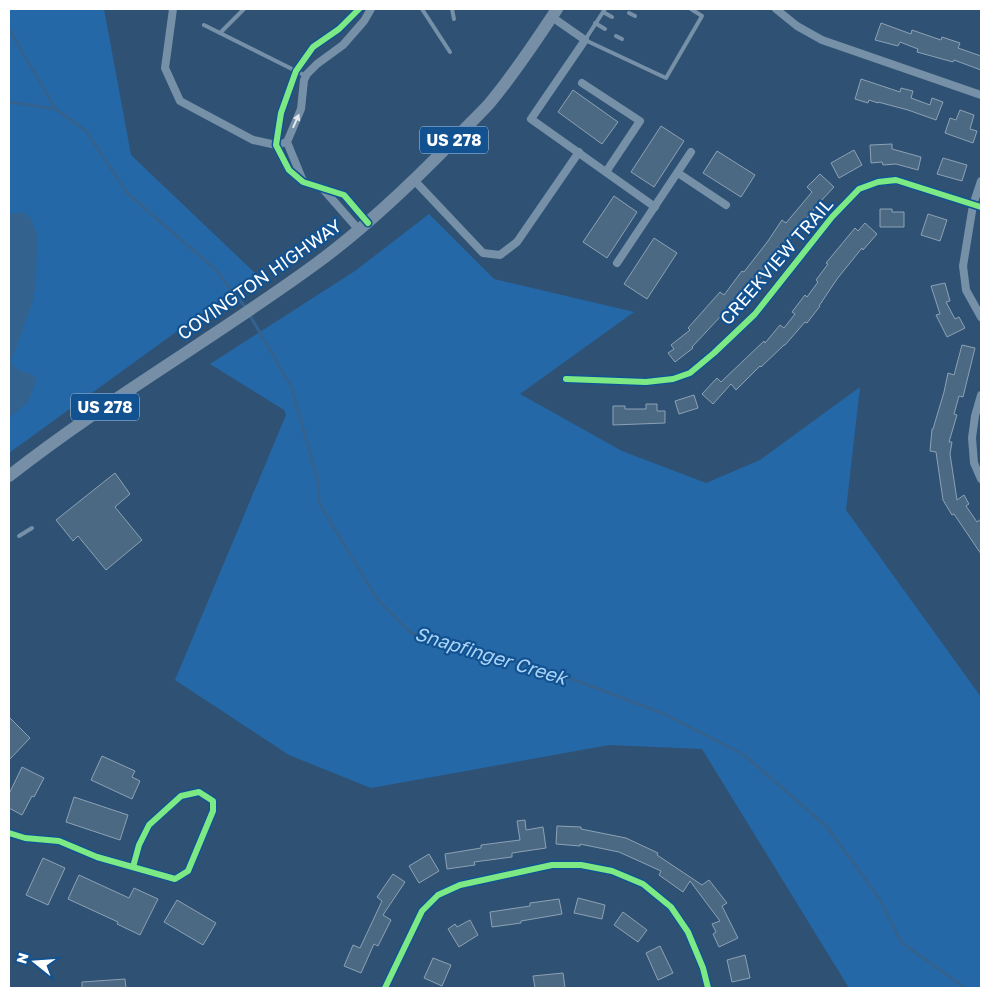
<svg xmlns="http://www.w3.org/2000/svg" width="990" height="997" font-family="'Golos Text',sans-serif">
  <style>
    .green { fill: #2568a8 }
    .water { fill: #34628e }
    .lines { fill: none; stroke-linecap: round; stroke-linejoin: round }
    .stream { stroke: #34628e; stroke-width: 3 }
    .building { fill: #4c6983; stroke: #8ca1b5 }
    .lane { stroke: #7690a7; stroke-width: 4 }
    .street { stroke: #7690a7; stroke-width: 8 }
    .primary { stroke: #768ea6; stroke-width: 12 }
    .cycleway-casing { stroke: #125291; stroke-width: 9 }
    .cycleway { stroke: #7ce984; stroke-width: 6 }
    .oneway { fill: #e4e9ed }
    .labels { text-anchor: middle; dominant-baseline: central; stroke-width: 4.5; stroke-linejoin: round; paint-order: stroke }
    .shield { fill: #125291; stroke: #b8cbde; stroke-width: 1 }
    .shield-label { font-size: 16px; font-weight: bold; fill: #fff }
    .street-label { font-size: 18px; fill: #fff; stroke: #125291 }
    .water-label { font-size: 19px; font-style: italic; fill: #aad4f9; stroke: #125291 }
  </style>
  <rect width="100%" height="100%" fill="#2f5274"/>
  <g class="green">
    <polygon points="9,9 104,9 131,155 256,274 9,453"/>
    <polygon points="429,214 494,279 634,312 520,394 622,451 706,483 760,460 860,387 846,510 981,697 981,988 849,988 702,749 609,745 371,788 289,755 175,680 286,415 284,410 210,364 355,271"/>
  </g>
  <polygon class="water" points="22,212 31,218 37,235 36,283 32,304 11,362 19,371 31,374 37,379 28,402 9,418 9,214"/>
  <g class="lines">
    <g class="stream">
      <polyline points="9,29 55,108"/>
      <polyline points="9,102 56,109 86,131 128,194 214,268 246,308"/>
      <polyline points="249,314 291,386 318,481 319,503 377,599 411,633 551,671 662,713 743,754 827,827 879,898 901,942 965,988"/>
    </g>
  </g>
  <g class="building">
    <polygon points="881,23 911,34 912,30 941,40 942,37 960,43 958,48 981,56 981,70 954,60 953,62 917,52 918,49 900,42 898,46 875,40"/>
    <polygon points="861,79 900,92 901,88 913,91 911,98 930,105 932,98 943,102 936,120 908,110 878,102 878,103 869,100 868,103 855,99"/>
    <polygon points="573,90 618,122 602,144 558,112"/>
    <polygon points="960,110 974,115 970,129 977,131 973,143 945,133 950,118 956,120"/>
    <polygon points="661,126 684,141 654,187 631,172"/>
    <polygon points="892,144 892,149 921,157 918,170 896,164 883,165 882,162 871,163 870,145"/>
    <polygon points="854,150 862,165 839,178 831,163"/>
    <polygon points="717,151 755,175 741,197 703,173"/>
    <polygon points="943,158 967,165 962,181 937,174"/>
    <polygon points="820,174 834,187 821,201 800,227 799,226 778,255 745,298 742,295 723,319 720,317 692,347 693,348 675,362 668,353 674,349 671,345 690,330 688,328 720,292 724,295 742,271 744,272 768,241 782,220 786,223 812,192 807,187"/>
    <polygon points="614,196 637,212 607,258 583,242"/>
    <polygon points="880,209 892,209 892,212 904,212 904,227 880,227"/>
    <polygon points="928,214 947,220 940,241 921,235"/>
    <polygon points="865,223 877,234 863,250 862,248 837,279 819,306 820,306 807,323 805,322 785,345 784,345 761,367 760,366 736,390 731,384 713,404 702,394 717,378 721,382 764,341 765,343 780,325 784,328 795,314 792,312 805,295 807,297 818,282 816,280 828,264 826,263 855,228 858,231"/>
    <polygon points="654,238 677,253 647,299 624,284"/>
    <polygon points="945,283 950,301 946,302 955,319 959,317 965,328 947,337 936,315 940,314 931,286"/>
    <polygon points="962,345 975,348 963,397 959,396 954,414 957,415 949,442 952,442 950,454 957,500 964,495 969,504 966,506 977,522 981,519 981,554 954,514 952,515 943,500 936,452 930,451 932,429 933,429 944,392 948,373 954,375"/>
    <polygon points="694,395 698,408 679,414 675,401"/>
    <polygon points="646,404 657,404 657,411 665,411 665,423 613,425 613,406 625,406 625,409 646,409"/>
    <polygon points="115,473 130,494 115,507 142,540 106,570 78,536 73,541 56,520"/>
    <polygon points="9,717 30,738 9,760"/>
    <polygon points="102,756 135,771 132,777 140,781 132,799 91,780"/>
    <polygon points="22,767 44,778 34,797 32,796 22,815 9,808 9,794"/>
    <polygon points="74,797 128,815 120,840 66,822"/>
    <polygon points="525,820 526,830 543,827 546,848 512,853 512,857 474,862 475,865 447,869 445,854 481,848 481,845 520,840 517,821"/>
    <polygon points="557,826 581,827 581,829 626,838 658,853 657,855 702,885 709,880 727,903 722,906 738,938 719,947 713,934 716,932 712,924 720,921 690,881 683,892 659,875 661,871 619,852 580,844 580,846 556,844"/>
    <polygon points="429,854 439,871 419,883 409,866"/>
    <polygon points="43,858 65,868 48,905 26,895"/>
    <polygon points="393,874 405,882 383,915 391,920 378,946 374,944 361,973 344,966 353,945 360,948 382,901 377,897"/>
    <polygon points="79,875 129,898 134,888 158,899 140,935 117,924 118,922 68,899"/>
    <polygon points="578,898 605,905 602,919 574,913"/>
    <polygon points="559,899 562,914 521,921 521,923 492,927 490,912 530,906 530,903"/>
    <polygon points="177,900 216,923 203,945 164,922"/>
    <polygon points="623,912 647,930 638,942 614,925"/>
    <polygon points="470,920 478,935 459,947 448,929 455,924 457,927"/>
    <polygon points="660,946 673,973 658,980 646,953"/>
    <polygon points="745,955 750,978 732,982 727,960"/>
    <polygon points="433,958 451,965 442,986 424,978"/>
    <polygon points="563,973 565,988 535,988 533,976"/>
    <polygon points="125,979 126,988 82,988 82,982"/>
  </g>
  <g class="lines">
    <g class="lane">
      <polyline points="422,9 450,52"/>
      <polyline points="452,9 454,19"/>
      <polyline points="605,9 585,40 666,78 702,16 691,9"/>
      <polyline points="603,12 612,17"/>
      <polyline points="629,13 635,16"/>
      <polyline points="595,23 605,29"/>
      <polyline points="204,25 306,76"/>
      <polyline points="220,33 244,9"/>
      <polyline points="616,36 622,39"/>
      <polyline points="19,536 32,528"/>
    </g>
    <g class="street">
      <polyline points="173,9 165,68 180,101 253,140 276,145 287,142"/>
      <polyline points="359,9 339,29 313,47 296,71 281,113 276,145 289,170 303,182 344,195 368,223"/>
      <polyline points="776,9 797,26 822,40 981,95"/>
      <polyline points="552,17 585,40 531,119 655,207"/>
      <polyline points="582,83 640,121 606,172"/>
      <polyline points="678,173 726,205"/>
      <polyline points="414,180 483,253 500,255 517,242 579,152"/>
      <polyline points="303,181 287,142 301,109 304,80 307,74 317,64 343,45 364,21 371,9"/>
      <polyline points="981,181 973,205 963,266 966,290 981,317"/>
      <polyline points="324,190 359,230"/>
      <polyline points="617,263 691,152"/>
      <polyline points="566,379 646,382 673,379 690,373 714,353 755,314 832,217 859,189 878,182 896,180 981,207"/>
      <polyline points="981,395 975,416 972,438 974,463 981,479"/>
      <polyline points="9,833 25,838 59,841 97,857 175,879 188,871 213,811 213,801 199,792 181,796 149,825 139,845 133,867"/>
      <polyline points="385,988 422,911 438,895 460,885 552,865 581,865 612,871 643,884 671,907 688,932 703,968 708,988"/>
    </g>
    <path class="primary" d="M 9,476 C 107,399 216,337 317,263 C 366,227 410,185 452,142 C 464,129 477,117 489,104 C 514,74 536,41 557,9"/>
    <defs>
      <g id="cycleway">
        <polyline points="359,9 339,29 313,47 296,71 281,113 276,145 289,170 303,182 344,195 368,223"/>
        <polyline points="566,379 646,382 673,379 690,373 714,353 755,314 832,217 859,189 878,182 896,180 981,207"/>
        <polyline points="9,833 25,838 59,841 97,857 175,879 188,871 213,811 213,801 199,792 181,796 149,825 139,845 133,867"/>
        <polyline points="385,988 422,911 438,895 460,885 552,865 581,865 612,871 643,884 671,907 688,932 703,968 708,988"/>
      </g>
    </defs>
    <use href="#cycleway" class="cycleway-casing"/>
    <use href="#cycleway" class="cycleway"/>
  </g>
  <defs><path id="oneway-solid" d="M-6-.8H1V-3.2L6.5 0L1 3.2V.8H-6Z" transform="scale(1.25)"/></defs>
  <use class="oneway" href="#oneway-solid" transform="translate(296 121) rotate(-66)"/>
  <g class="labels">
    <g class="shield">
      <rect x="420" y="126.5" width="68" height="27" rx="4"/>
      <rect x="71" y="393.5" width="68" height="27" rx="4"/>
    </g>
    <g class="shield-label">
      <text x="454" y="140">US 278</text>
      <text x="105" y="407">US 278</text>
    </g>
    <g class="street-label">
      <text transform="translate(776 261) rotate(-49)">CREEKVIEW TRAIL</text>
      <text transform="translate(259 279) rotate(-35)">COVINGTON HIGHWAY</text>
    </g>
    <g class="water-label">
      <text transform="translate(491 655) rotate(17)">Snapfinger Creek</text>
    </g>
  </g>
  <rect width="990" height="997" fill="none" stroke="#ffffff" stroke-width="20"/>
  <g transform="translate(35 962) rotate(287)" stroke="#125291" stroke-width="4" paint-order="stroke">
  <path d="M0-4L9 19L0 12L-9 19Z" fill="#ffffff"/>
  <text y="-8" font-size="14" font-weight="bold" text-anchor="middle" fill="#ffffff">N</text>
  </g>
</svg>
